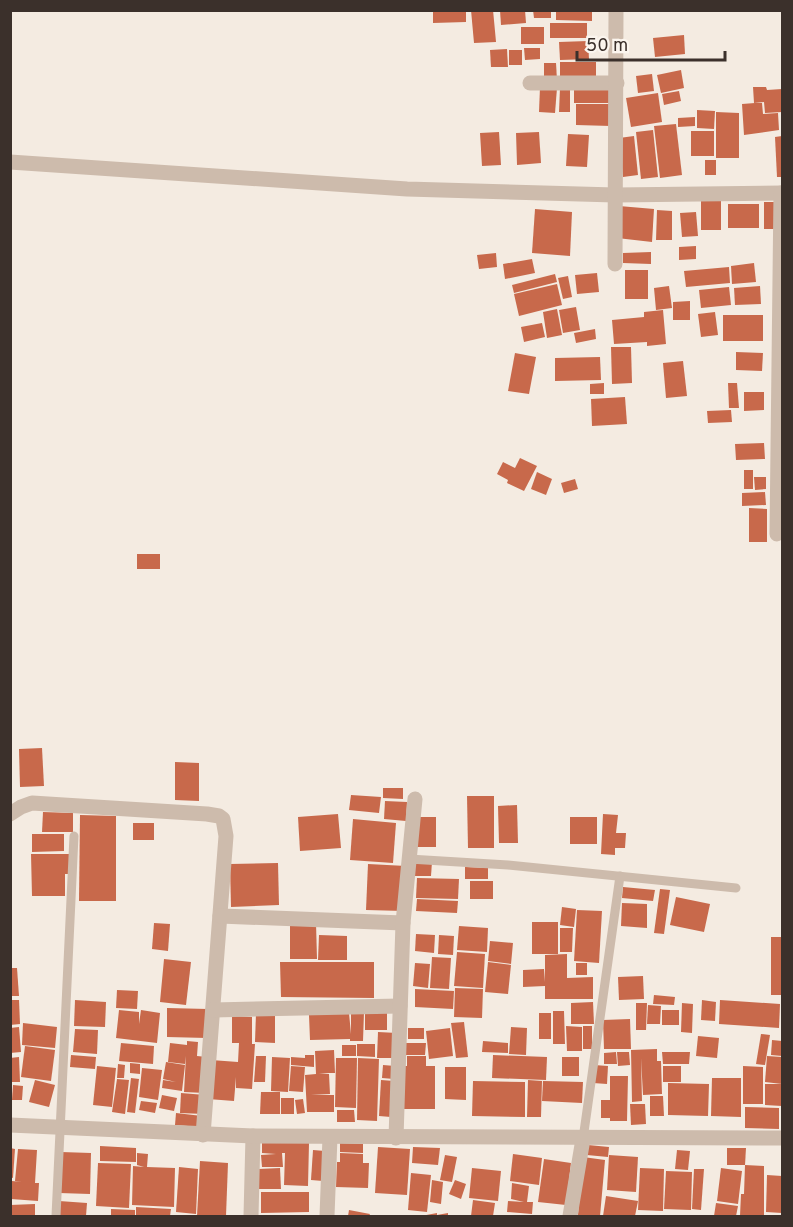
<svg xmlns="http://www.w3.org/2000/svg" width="793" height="1227" font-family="Overpass,sans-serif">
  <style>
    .building { fill: #c8694b }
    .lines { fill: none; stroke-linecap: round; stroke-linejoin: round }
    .service { stroke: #cdbbac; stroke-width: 9 }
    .minor { stroke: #cdbbac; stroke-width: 15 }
    .tertiary { stroke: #cdbbac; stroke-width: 15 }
  </style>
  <rect width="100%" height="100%" fill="#f4ebe1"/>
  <g class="building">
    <polygon points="433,10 466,10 466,22 433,23"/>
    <polygon points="471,10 493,10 496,42 474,43"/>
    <polygon points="500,10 525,10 526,23 501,25"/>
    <polygon points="533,10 551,10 551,18 534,18"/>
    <polygon points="556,10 592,10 592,21 556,20"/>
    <rect x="550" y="23" width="37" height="15"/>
    <rect x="521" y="27" width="23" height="17"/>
    <polygon points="684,35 685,54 655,57 653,38"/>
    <polygon points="588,41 589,59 560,60 559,42"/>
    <polygon points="524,48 540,48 540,59 525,60"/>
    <polygon points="507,49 508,67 491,67 490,50"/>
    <rect x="509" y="50" width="13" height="15"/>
    <rect x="560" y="62" width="36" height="17"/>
    <polygon points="544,63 556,63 557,80 544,80"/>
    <polygon points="681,70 684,88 661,93 657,75"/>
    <polygon points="652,74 654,91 638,93 636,76"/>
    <rect x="574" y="85" width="35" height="18"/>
    <polygon points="540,87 557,88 555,113 539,112"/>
    <polygon points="753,87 766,87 767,90 782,89 782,112 765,113 764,102 754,103"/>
    <polygon points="560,88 570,88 570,112 559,112"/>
    <polygon points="679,91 681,101 664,105 662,94"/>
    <polygon points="658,93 662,122 631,127 626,98"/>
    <polygon points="755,103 762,103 763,114 778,113 779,130 744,135 742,104"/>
    <polygon points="576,104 611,104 611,126 576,125"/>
    <polygon points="697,110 715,111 714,129 697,128"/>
    <polygon points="716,112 739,113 739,158 716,158"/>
    <polygon points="695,117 695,126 678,127 678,118"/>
    <polygon points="676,124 682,175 660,178 654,126"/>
    <polygon points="653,130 658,177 641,179 636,132"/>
    <rect x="691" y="131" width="23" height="25"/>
    <polygon points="499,132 501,165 482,166 480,133"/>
    <polygon points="539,132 541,163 517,165 516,133"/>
    <polygon points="568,134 589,135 587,167 566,166"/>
    <polygon points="634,136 638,175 623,177 619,138"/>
    <polygon points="782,136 782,177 777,177 775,137"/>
    <rect x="705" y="160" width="11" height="15"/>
    <rect x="701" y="201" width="20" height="29"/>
    <polygon points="764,202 777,202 776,229 764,229"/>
    <rect x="728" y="204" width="31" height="24"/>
    <polygon points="619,206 654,209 652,242 617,238"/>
    <polygon points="535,209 572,212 570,256 532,253"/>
    <polygon points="657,210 672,211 672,240 656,240"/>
    <polygon points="696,212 698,236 682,237 680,213"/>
    <polygon points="696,246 696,259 679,260 679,247"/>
    <polygon points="651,252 651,264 623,263 623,253"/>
    <polygon points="496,253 497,267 479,269 477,255"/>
    <polygon points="532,259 535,273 505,279 503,264"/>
    <polygon points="754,263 756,282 732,284 731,266"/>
    <polygon points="729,267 730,283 686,287 684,271"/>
    <rect x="625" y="270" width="23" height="29"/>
    <polygon points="597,273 599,292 577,294 575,275"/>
    <polygon points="555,274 557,282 514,293 512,285"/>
    <polygon points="568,276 572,297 563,299 558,278"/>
    <polygon points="557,284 562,305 519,316 514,294"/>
    <polygon points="669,286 672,308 656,310 654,288"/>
    <polygon points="760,286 761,304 735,305 734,288"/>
    <polygon points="729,287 731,305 701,308 699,290"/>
    <polygon points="690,301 690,320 673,320 673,302"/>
    <polygon points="576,307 580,330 563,333 559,310"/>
    <polygon points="557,309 562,335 547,338 543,312"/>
    <polygon points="663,310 666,344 647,346 647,342 614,344 612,320 644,317 644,312"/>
    <polygon points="715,312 718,335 701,337 698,314"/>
    <rect x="723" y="315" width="40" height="26"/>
    <polygon points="542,323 545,337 524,342 521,327"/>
    <polygon points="595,329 596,339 576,343 574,333"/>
    <polygon points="611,347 631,347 632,383 612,384"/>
    <polygon points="736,352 763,353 762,371 736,370"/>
    <polygon points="515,353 536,357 529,394 508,391"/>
    <polygon points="600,357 601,380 555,381 555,358"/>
    <polygon points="683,361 687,396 666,398 663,363"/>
    <polygon points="604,383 604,394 590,394 590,384"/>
    <polygon points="728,383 737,383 739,408 729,408"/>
    <polygon points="744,392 764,392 764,410 744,411"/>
    <polygon points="625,397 627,424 592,426 591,399"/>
    <polygon points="731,410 732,422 708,423 707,411"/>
    <polygon points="764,443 765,459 736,460 735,444"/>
    <polygon points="520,458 537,466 524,491 507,483 508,480 497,474 503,462 515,468"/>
    <rect x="744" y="470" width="9" height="19"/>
    <polygon points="537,472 552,479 546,495 531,489"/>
    <polygon points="754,477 766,477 766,489 755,490"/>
    <polygon points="575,479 578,489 564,493 561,483"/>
    <polygon points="765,492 766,505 742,506 742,493"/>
    <polygon points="749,508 767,509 767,542 749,542"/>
    <rect x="137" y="554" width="23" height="15"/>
    <polygon points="42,748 44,786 20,787 19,749"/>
    <polygon points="175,762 199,763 199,801 175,800"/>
    <polygon points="383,788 403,788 403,799 383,798"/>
    <polygon points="351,795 381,797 379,813 349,810"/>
    <polygon points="467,796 494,796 494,848 468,848"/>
    <polygon points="385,801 407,802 406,821 384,819"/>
    <polygon points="517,805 518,843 499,843 498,806"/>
    <polygon points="43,812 73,813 73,832 42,832"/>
    <polygon points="338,814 341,848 300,851 298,817"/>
    <polygon points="603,814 618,815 616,833 626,833 625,848 615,848 615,855 601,854"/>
    <polygon points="80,815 116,816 116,901 79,901"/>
    <rect x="417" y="817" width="19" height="30"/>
    <rect x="570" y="817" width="27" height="27"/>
    <polygon points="353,819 396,823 393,863 350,860"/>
    <rect x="133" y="823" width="21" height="17"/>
    <polygon points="32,834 64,834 64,851 32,852"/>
    <polygon points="31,854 70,854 70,874 65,874 65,896 32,896"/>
    <polygon points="415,861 432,862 431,876 415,876"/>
    <polygon points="278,863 279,905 231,907 230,864"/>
    <polygon points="368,864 406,866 404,911 366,910"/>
    <polygon points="465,867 488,868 488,879 465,879"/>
    <polygon points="417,878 459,879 458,899 416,898"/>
    <rect x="470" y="881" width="23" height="18"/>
    <polygon points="623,887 655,890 653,901 622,898"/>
    <polygon points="660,889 670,890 664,934 654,933"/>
    <polygon points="676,897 710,904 704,932 670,925"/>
    <polygon points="417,899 458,901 457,913 416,911"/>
    <polygon points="622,903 647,904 647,928 621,926"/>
    <polygon points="562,907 576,909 574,927 560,925"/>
    <polygon points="577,910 602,911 599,963 574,961"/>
    <rect x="532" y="922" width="26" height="32"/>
    <polygon points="154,923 170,924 168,951 152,949"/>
    <polygon points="290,923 316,923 317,959 290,959"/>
    <polygon points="459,926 488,928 487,952 457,950"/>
    <polygon points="560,928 573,928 572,952 560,952"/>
    <polygon points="416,934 435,935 434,953 415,951"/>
    <polygon points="319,935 347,936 347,960 318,960"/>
    <polygon points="439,935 454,936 453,955 438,954"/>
    <rect x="771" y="937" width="11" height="58"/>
    <polygon points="490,941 513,943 511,964 488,961"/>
    <polygon points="457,952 485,954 483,988 454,986"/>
    <polygon points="567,954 567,978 593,977 593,999 545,999 545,986 523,987 523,970 544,969 545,982 545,955"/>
    <polygon points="432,957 451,958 449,989 430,988"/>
    <polygon points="164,959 191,962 186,1005 160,1002"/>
    <polygon points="280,962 374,962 374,998 281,997"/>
    <polygon points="488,962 511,965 508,994 485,992"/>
    <polygon points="415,963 430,964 428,988 413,986"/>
    <rect x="576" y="963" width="11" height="12"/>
    <polygon points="10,968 17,968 19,996 10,996"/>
    <polygon points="643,976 644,999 619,1000 618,977"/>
    <polygon points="455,988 483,989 482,1018 454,1017"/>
    <polygon points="415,989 454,991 453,1009 415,1007"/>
    <polygon points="117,990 138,991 137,1009 116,1008"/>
    <polygon points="654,995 675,997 674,1005 653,1004"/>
    <polygon points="10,1000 19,1000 20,1024 10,1025"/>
    <polygon points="75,1000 106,1002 105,1027 74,1026"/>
    <polygon points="702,1000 716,1002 715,1021 701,1020"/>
    <polygon points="720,1000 780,1004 779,1028 719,1024"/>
    <polygon points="593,1002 594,1024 571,1024 571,1003"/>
    <polygon points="636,1003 647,1003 646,1030 636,1030"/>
    <polygon points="682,1003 693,1004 692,1033 681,1032"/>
    <polygon points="648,1005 661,1006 660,1024 647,1024"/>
    <polygon points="167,1008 208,1009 207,1038 167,1037"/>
    <polygon points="119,1010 139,1012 139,1024 141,1010 160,1013 157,1043 116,1038"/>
    <rect x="662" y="1010" width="17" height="15"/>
    <polygon points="351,1011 364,1012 363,1041 350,1041 350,1039 310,1040 309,1015 349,1013 351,1034"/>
    <polygon points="553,1011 564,1011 565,1044 553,1044"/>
    <polygon points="256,1013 275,1013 275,1043 255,1042"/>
    <rect x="365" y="1013" width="22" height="17"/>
    <rect x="539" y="1013" width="12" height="26"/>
    <polygon points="232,1016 252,1017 252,1044 255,1044 252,1089 236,1088 236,1077 234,1101 208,1099 211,1060 238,1062 239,1043 232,1043"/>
    <polygon points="630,1019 631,1049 604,1049 603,1020"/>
    <polygon points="464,1022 468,1057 456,1058 451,1023"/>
    <polygon points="23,1023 57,1027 55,1048 22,1045"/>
    <polygon points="566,1026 582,1027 582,1051 567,1051"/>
    <rect x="583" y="1026" width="9" height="23"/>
    <polygon points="19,1027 21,1052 10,1053 10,1028"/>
    <polygon points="511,1027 527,1028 526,1055 509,1054"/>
    <rect x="408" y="1028" width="16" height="11"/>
    <polygon points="450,1028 453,1056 429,1059 426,1031"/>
    <polygon points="75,1029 98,1030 97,1054 73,1052"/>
    <polygon points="378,1032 397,1033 397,1058 377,1058"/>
    <polygon points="761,1034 770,1035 765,1065 756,1064"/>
    <polygon points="698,1036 719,1038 717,1058 696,1056"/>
    <polygon points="772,1040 782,1041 782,1056 771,1055"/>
    <polygon points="187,1041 198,1042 197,1056 207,1057 205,1093 184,1092 186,1056 185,1064 168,1062 170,1043 187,1045"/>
    <polygon points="483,1041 508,1043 508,1053 482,1052"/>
    <polygon points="121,1043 154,1046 153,1064 119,1061"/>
    <polygon points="406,1043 426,1043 425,1055 406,1055"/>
    <polygon points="357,1044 375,1044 375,1057 357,1056"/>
    <rect x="342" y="1045" width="14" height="11"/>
    <polygon points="25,1046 55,1050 51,1081 21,1077"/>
    <polygon points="657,1049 657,1061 661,1061 662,1094 643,1095 641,1058 642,1101 632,1102 631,1050"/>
    <polygon points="334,1050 335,1073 319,1073 329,1074 330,1094 311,1095 334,1095 334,1112 307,1112 305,1075 316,1074 315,1051"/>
    <polygon points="616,1052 617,1064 604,1064 604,1053"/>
    <polygon points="617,1052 629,1052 630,1065 618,1066"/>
    <polygon points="662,1052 690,1052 689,1064 663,1064"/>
    <polygon points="71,1055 96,1057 95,1069 70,1067"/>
    <polygon points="305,1055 314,1055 314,1067 291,1065 291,1057 305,1058"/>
    <polygon points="493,1055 547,1057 546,1080 492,1078"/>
    <polygon points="256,1056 266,1056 265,1082 254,1082"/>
    <polygon points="407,1056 426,1056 426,1066 435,1066 435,1109 403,1109 403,1066 407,1066"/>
    <polygon points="767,1056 782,1057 782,1084 765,1082"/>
    <polygon points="19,1057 20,1082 10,1082 10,1058"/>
    <polygon points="272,1057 290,1058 288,1092 271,1091"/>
    <rect x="562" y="1057" width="17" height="19"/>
    <polygon points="336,1058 357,1058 356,1108 335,1107"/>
    <polygon points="358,1058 379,1059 377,1121 357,1120"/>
    <polygon points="166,1062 185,1065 182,1091 162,1088 163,1080 176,1082 163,1079"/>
    <polygon points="130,1063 140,1064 140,1074 130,1073"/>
    <polygon points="118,1064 125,1065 124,1078 117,1078"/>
    <polygon points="383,1065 395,1066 394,1079 382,1078"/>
    <polygon points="594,1065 608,1066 607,1084 593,1083"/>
    <polygon points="97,1066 116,1068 112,1107 93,1105"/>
    <polygon points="291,1066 305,1067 303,1092 289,1091"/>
    <rect x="663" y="1066" width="18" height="16"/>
    <polygon points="743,1066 763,1067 763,1104 743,1104"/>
    <polygon points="445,1067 466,1067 466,1100 445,1099"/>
    <polygon points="142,1068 162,1070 158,1100 139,1097"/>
    <polygon points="610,1076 628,1076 627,1121 610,1121 610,1118 601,1118 601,1100 610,1100"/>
    <polygon points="131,1078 139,1079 135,1113 127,1112"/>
    <polygon points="712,1078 741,1078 741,1117 711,1116"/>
    <polygon points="117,1079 129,1080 125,1114 112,1112"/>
    <polygon points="35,1080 55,1085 49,1107 29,1102"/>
    <polygon points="381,1080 394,1081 391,1117 379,1116"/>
    <polygon points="528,1080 542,1081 541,1117 527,1117"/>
    <polygon points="473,1081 525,1082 525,1117 472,1116"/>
    <polygon points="543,1081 583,1082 582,1103 542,1101"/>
    <polygon points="668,1083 709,1084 708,1116 668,1115"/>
    <polygon points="765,1084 782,1084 782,1106 765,1105"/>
    <polygon points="13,1085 23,1086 22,1100 12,1100"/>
    <polygon points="261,1092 280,1092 280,1114 260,1114"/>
    <polygon points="181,1093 205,1095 204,1114 180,1113"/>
    <polygon points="162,1095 177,1098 174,1111 159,1108"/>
    <polygon points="650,1096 663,1096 664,1116 650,1116"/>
    <rect x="281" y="1098" width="13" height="16"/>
    <polygon points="303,1099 305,1113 297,1114 295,1100"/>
    <polygon points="141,1101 157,1103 155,1113 139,1110"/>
    <polygon points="630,1104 645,1104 646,1124 631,1125"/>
    <polygon points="745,1107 779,1108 779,1129 745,1128"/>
    <polygon points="337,1110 354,1110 355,1122 337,1122"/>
    <polygon points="176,1113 202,1116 201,1127 175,1125"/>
    <polygon points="262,1143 309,1143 308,1186 284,1185 285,1153 282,1153 283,1167 262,1167 261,1155 276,1154 262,1153"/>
    <polygon points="340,1143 363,1144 363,1153 340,1152"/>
    <polygon points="588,1145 609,1147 608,1157 587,1155"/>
    <polygon points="100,1146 136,1148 136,1162 100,1161"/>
    <polygon points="378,1147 410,1149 407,1195 375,1193"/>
    <polygon points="413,1147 440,1148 438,1165 412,1163"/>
    <polygon points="10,1148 15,1149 13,1178 10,1177"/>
    <polygon points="727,1148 746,1148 745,1165 727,1165"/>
    <polygon points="18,1149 37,1150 35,1183 39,1183 38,1201 11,1199 12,1181 22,1182 15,1181"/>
    <polygon points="313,1150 325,1151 323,1181 311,1180"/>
    <polygon points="677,1150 690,1151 688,1170 675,1169"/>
    <polygon points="61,1152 91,1153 90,1194 59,1193"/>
    <polygon points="137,1153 148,1154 147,1167 175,1168 174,1207 132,1205 133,1166 144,1167 137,1165"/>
    <polygon points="340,1153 363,1154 363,1163 369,1163 368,1188 336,1187 337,1162 340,1162"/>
    <polygon points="513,1154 542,1158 539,1185 510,1181"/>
    <polygon points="445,1155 457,1157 452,1182 440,1180"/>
    <polygon points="609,1155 638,1157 636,1192 607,1190"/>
    <polygon points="583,1157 605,1160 600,1216 578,1215"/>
    <polygon points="544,1159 571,1163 566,1205 538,1202"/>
    <polygon points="200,1161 228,1163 226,1216 197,1216"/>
    <polygon points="98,1163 131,1164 129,1208 96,1206"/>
    <polygon points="745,1165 764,1166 764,1216 740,1216 741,1194 744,1194"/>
    <polygon points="179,1167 198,1169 196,1214 176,1212"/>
    <polygon points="280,1168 281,1189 259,1189 259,1169"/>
    <polygon points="472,1168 501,1171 498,1201 469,1198"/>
    <polygon points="640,1168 664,1169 663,1211 638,1210"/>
    <polygon points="721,1168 742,1171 738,1204 717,1201"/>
    <polygon points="694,1169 704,1169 701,1210 692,1209"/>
    <polygon points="666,1171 692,1172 691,1210 664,1209"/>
    <polygon points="411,1173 431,1175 427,1212 408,1210"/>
    <polygon points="767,1175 782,1176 782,1213 766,1212"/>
    <polygon points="432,1180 443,1182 441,1204 430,1202"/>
    <polygon points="455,1180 466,1184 461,1199 449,1194"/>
    <polygon points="512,1183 529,1186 527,1202 533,1202 532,1214 507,1212 508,1201 524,1202 511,1199"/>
    <polygon points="261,1192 309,1192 309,1212 261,1213"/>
    <polygon points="606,1196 638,1201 635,1216 603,1216"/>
    <polygon points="473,1200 495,1203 493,1216 471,1216"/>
    <polygon points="59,1201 87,1203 86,1216 58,1216"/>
    <polygon points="716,1203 738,1206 736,1216 714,1216"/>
    <polygon points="35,1204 35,1216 10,1216 10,1205"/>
    <polygon points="136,1207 171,1209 170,1216 136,1216"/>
    <polygon points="111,1209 135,1210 135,1216 111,1216"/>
    <polygon points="349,1210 370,1214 369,1216 348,1216"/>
    <polygon points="437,1213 437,1215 448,1213 448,1216 421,1216"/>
  </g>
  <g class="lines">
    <g class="service">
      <polyline points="409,859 508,865 736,888"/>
      <polyline points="583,1139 620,876"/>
      <polyline points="56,1216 74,836"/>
    </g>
    <g class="minor">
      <polyline points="530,83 617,83"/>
      <polyline points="10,162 407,189 615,195 782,193"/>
      <polyline points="615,264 616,10"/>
      <polyline points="777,534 781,193"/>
      <polyline points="10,814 21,807 32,803 207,814 219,816 223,819 226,836 203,1135"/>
      <polyline points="220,916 403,923"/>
      <polyline points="213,1010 400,1006"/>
      <polyline points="396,1138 403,923 415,799"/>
      <polyline points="251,1216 253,1136"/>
      <polyline points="327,1216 330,1137"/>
      <polyline points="570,1216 583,1139"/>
    </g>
    <polyline class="tertiary" points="10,1125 253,1136 782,1138"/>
  </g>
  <rect width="793" height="1227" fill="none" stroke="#3b302b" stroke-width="24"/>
  <path d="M577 51v9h148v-9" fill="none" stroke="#3b302b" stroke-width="3"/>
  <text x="586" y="51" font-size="18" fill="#3b302b" stroke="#fbf5ee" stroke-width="4.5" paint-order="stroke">50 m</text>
</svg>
